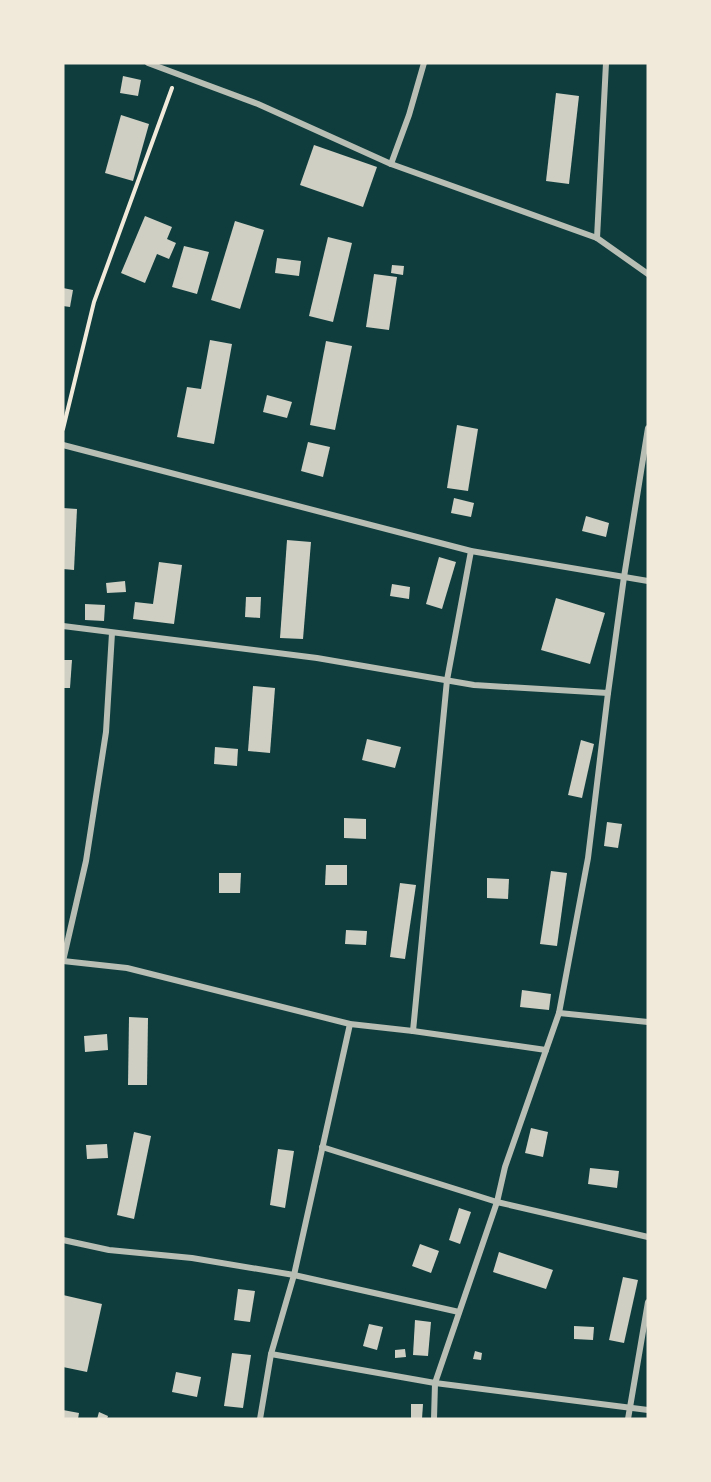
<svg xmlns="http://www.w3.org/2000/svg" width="711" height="1482" font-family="Inter,sans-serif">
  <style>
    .building { fill: #cfcfc3 }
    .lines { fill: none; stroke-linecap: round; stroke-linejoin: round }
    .path { stroke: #f1e9da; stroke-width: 4 }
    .minor { stroke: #b8beb3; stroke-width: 6 }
  </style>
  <rect width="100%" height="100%" fill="#0f3d3e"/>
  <g class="building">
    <polygon points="123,76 141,80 138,96 120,93"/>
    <polygon points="556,93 579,96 569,184 546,181"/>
    <polygon points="121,115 149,124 133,181 105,173"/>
    <polygon points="314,145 377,167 363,207 300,185"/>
    <polygon points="145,216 172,227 167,239 176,243 169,259 157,254 145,283 121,273"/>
    <polygon points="235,221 264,230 240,309 211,300"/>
    <polygon points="328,237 352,243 333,322 309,316"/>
    <polygon points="184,246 209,252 197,294 172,287"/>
    <polygon points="277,258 301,261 299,276 275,273"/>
    <polygon points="392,265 404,266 403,275 391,273"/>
    <polygon points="374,274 397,277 389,330 366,327"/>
    <polygon points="63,288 73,290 70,307 63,306"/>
    <polygon points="210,340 232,344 214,444 177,437 187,387 201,389"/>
    <polygon points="326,341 352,346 335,430 310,425"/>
    <polygon points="267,395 292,402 287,418 263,412"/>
    <polygon points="457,425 478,429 468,491 447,488"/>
    <polygon points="308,442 330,447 323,477 301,471"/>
    <polygon points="454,498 474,503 471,517 451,513"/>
    <polygon points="63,508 77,509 74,570 63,569"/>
    <polygon points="586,516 609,523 606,537 582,531"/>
    <polygon points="287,540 311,542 303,639 280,638"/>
    <polygon points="439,557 456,562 442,609 426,604"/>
    <polygon points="159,562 182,565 174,624 133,619 135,602 153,604"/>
    <polygon points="125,581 126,592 107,593 106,583"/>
    <polygon points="392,584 410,587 409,599 390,596"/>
    <polygon points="246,597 261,597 260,618 245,617"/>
    <polygon points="556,598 605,613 590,664 541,650"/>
    <polygon points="85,604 105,605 104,621 85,620"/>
    <polygon points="63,660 72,660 70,688 63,688"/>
    <polygon points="253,686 275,688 270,753 248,751"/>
    <polygon points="367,739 401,747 395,768 362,760"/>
    <polygon points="581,740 594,744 582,798 568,795"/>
    <polygon points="215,747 238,749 237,766 214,764"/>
    <polygon points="344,818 366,819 366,839 344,838"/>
    <polygon points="607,822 622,824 618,848 604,846"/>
    <polygon points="326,865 347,865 347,885 325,885"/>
    <polygon points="551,871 567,873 557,946 540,944"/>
    <polygon points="219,873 241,873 240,893 219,893"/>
    <polygon points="487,878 509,879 508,899 487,898"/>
    <polygon points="400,883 416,885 405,959 390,957"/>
    <polygon points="346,930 367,931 366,945 345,944"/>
    <polygon points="522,990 551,994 549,1010 520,1007"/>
    <polygon points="129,1017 148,1018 147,1085 128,1085"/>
    <polygon points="107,1034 108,1050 85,1052 84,1036"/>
    <polygon points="531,1128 548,1132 543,1157 525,1153"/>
    <polygon points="134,1132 151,1136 134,1219 117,1215"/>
    <polygon points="107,1144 108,1158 87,1159 86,1145"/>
    <polygon points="278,1149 294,1151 285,1208 270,1205"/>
    <polygon points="590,1168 619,1171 617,1188 588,1184"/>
    <polygon points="459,1208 471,1212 460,1244 449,1240"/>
    <polygon points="420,1244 439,1251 431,1273 412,1266"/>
    <polygon points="499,1252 553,1270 546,1289 493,1272"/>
    <polygon points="623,1277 638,1280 624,1343 609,1340"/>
    <polygon points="238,1289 255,1291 250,1322 234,1320"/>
    <polygon points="63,1295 102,1304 87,1372 63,1367"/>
    <polygon points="415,1320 431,1322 428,1356 413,1355"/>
    <polygon points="369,1324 383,1327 377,1350 363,1346"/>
    <polygon points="574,1326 594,1327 593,1340 574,1339"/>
    <polygon points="405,1349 406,1357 395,1358 395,1350"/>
    <polygon points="475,1351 482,1353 481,1360 473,1359"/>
    <polygon points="232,1353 251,1355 243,1408 224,1406"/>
    <polygon points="176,1372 201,1377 197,1397 172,1392"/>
    <polygon points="411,1404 423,1404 422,1419 411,1419"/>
    <polygon points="63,1410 79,1413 78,1419 63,1419"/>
    <polygon points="99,1412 108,1416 107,1419 97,1419"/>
  </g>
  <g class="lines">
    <polyline class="path" points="63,429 94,302 172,88"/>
    <g class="minor">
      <polyline points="148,63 258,104 391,164 597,238 648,274"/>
      <polyline points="391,164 409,115 424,63"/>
      <polyline points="597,238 606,63"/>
      <polyline points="63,445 471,551 648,581"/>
      <polyline points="63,626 317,658 474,685 608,693 624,577 648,428"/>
      <polyline points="63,961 127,968 350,1024 413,1031 546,1050"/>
      <polyline points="63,961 86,861 106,732 112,633"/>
      <polyline points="559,1013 648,1022"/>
      <polyline points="413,1031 447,680 471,551"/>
      <polyline points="322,1147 497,1202 648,1237"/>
      <polyline points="63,1240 109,1250 192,1258 294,1275 459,1312"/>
      <polyline points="271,1354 435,1383 648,1410"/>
      <polyline points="260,1419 271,1354 294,1275 350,1024"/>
      <polyline points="434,1419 435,1383 497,1202 505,1167 559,1013 588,858 608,693"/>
      <polyline points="628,1419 648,1302"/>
    </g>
  </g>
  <rect width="711" height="1482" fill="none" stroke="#f1e9da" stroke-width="129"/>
</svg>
